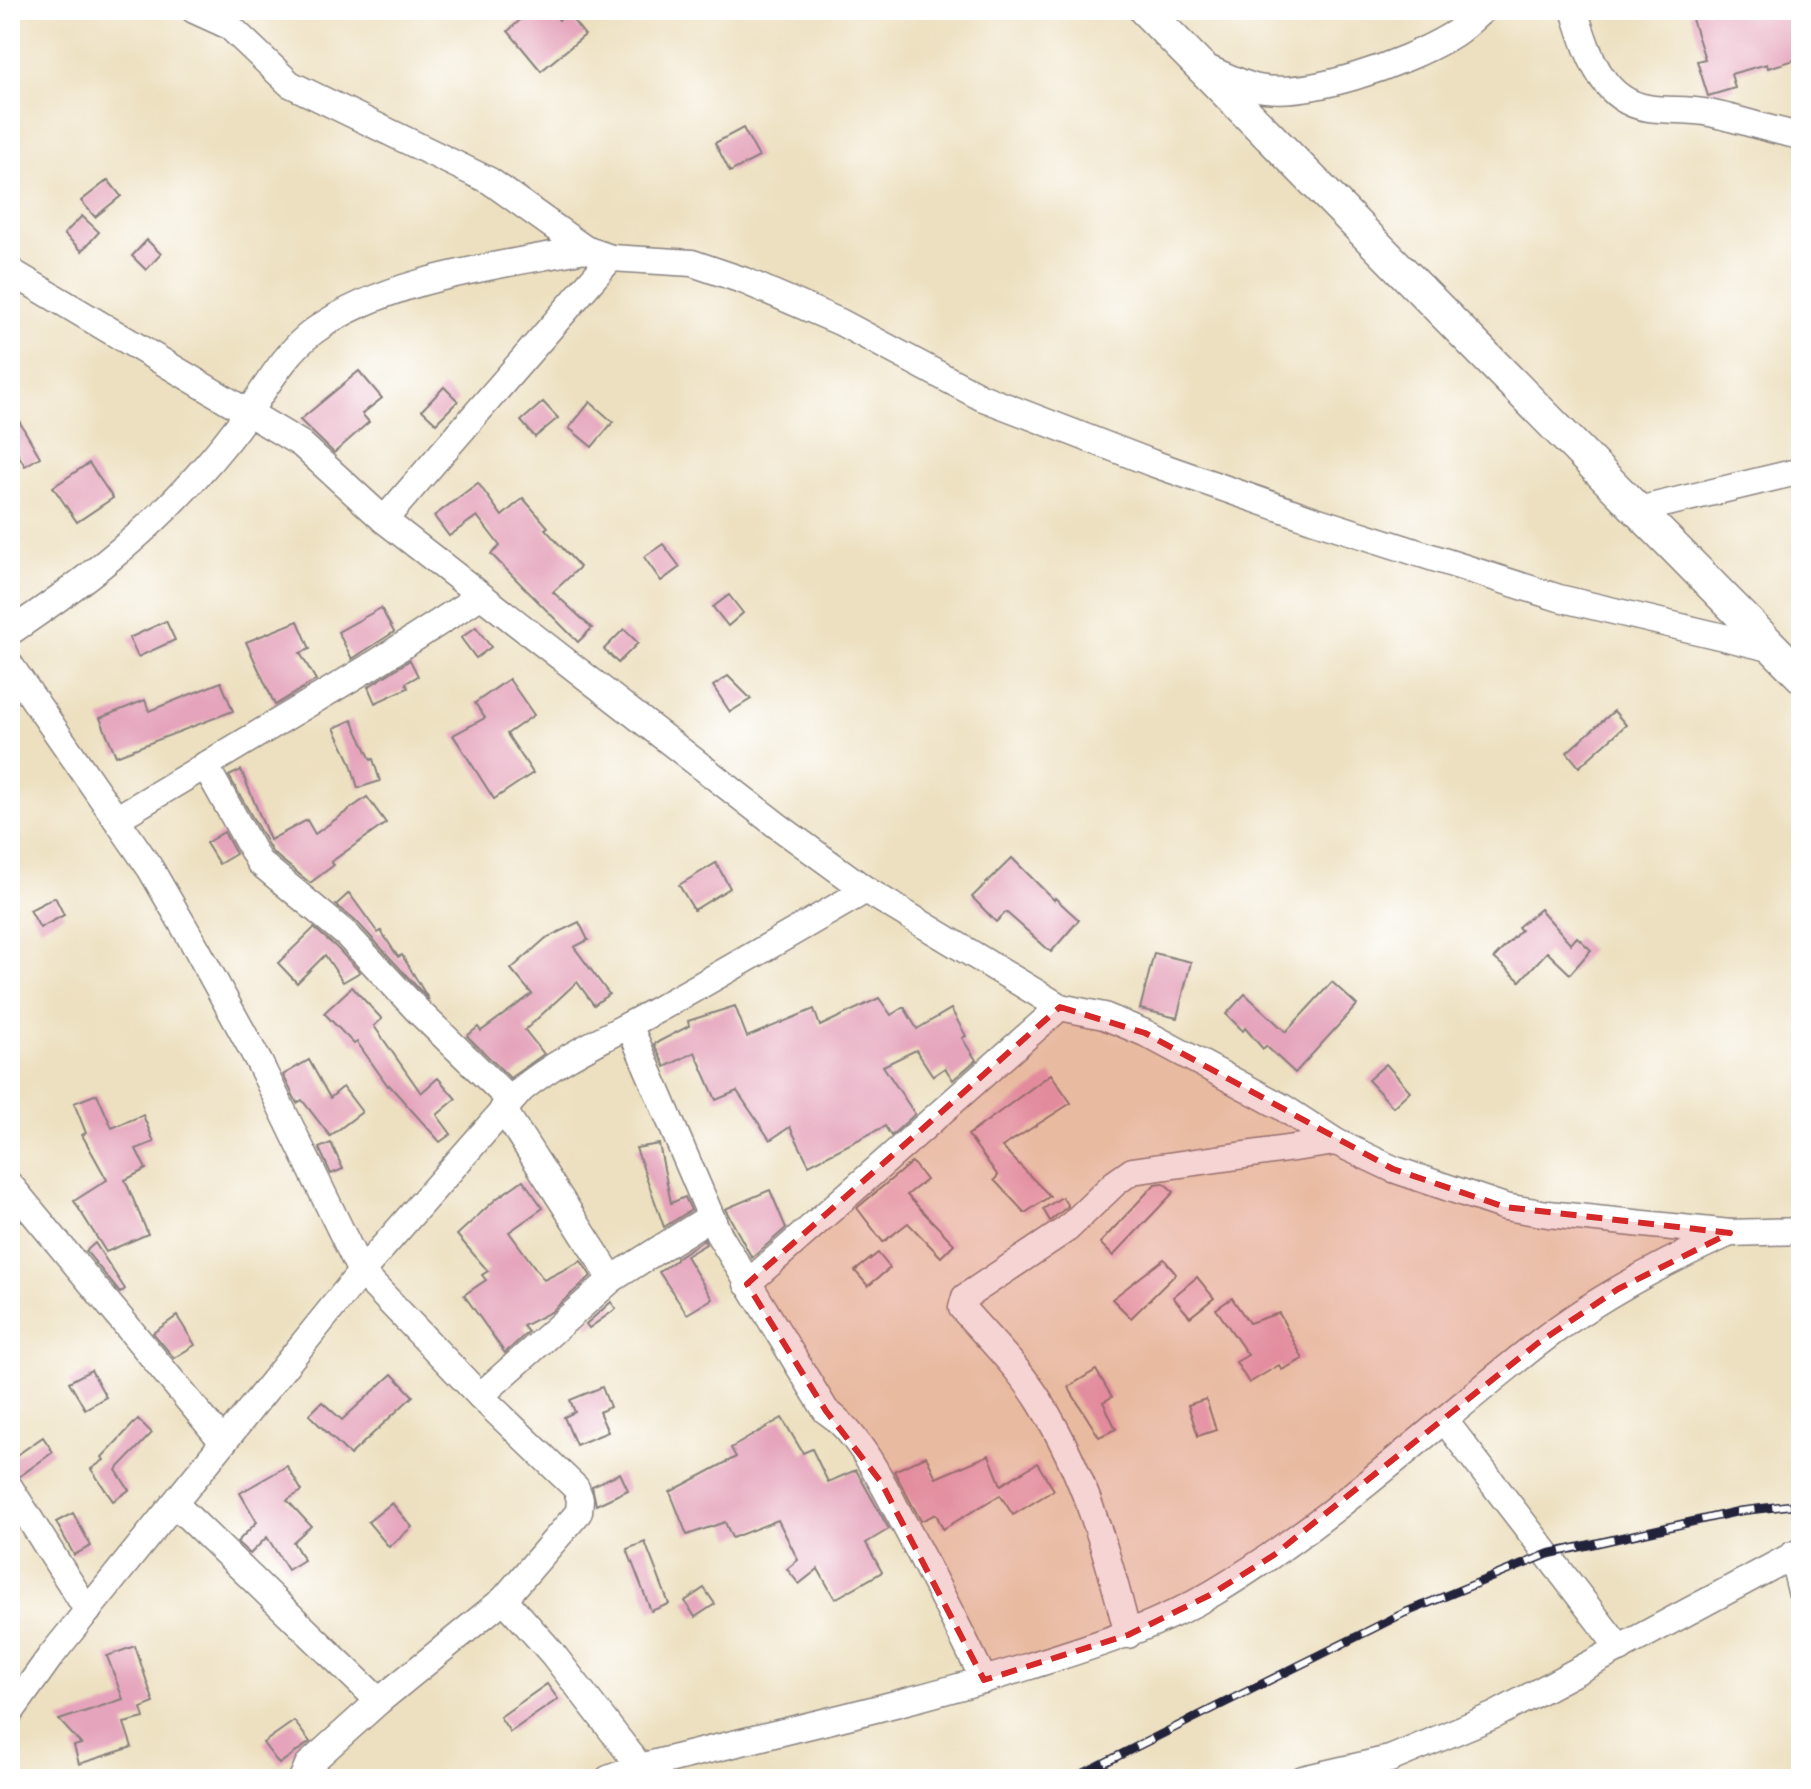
<svg xmlns="http://www.w3.org/2000/svg" width="1811" height="1789" font-family="Vollkorn,serif">
  <style>
    .building { fill: #e5a4bb }
    .lines { fill: none; stroke-linecap: round; stroke-linejoin: round }
    .minor-casing { stroke: #88817e; stroke-width: 29 }
    .tertiary-casing { stroke: #88817e; stroke-width: 35 }
    .minor { stroke: #fff; stroke-width: 26 }
    .tertiary { stroke: #fff; stroke-width: 32 }
    .rail-casing { stroke: #22223b; stroke-width: 9 }
    .rail { stroke: #fff; stroke-width: 6; stroke-dasharray: 18; stroke-linecap: butt }
    .marked { fill: #d62828; fill-opacity: 0.2; stroke: #d62828; stroke-width: 6; stroke-dasharray: 16 10; stroke-linejoin: round }
  </style>
  <rect width="100%" height="100%" fill="#fff"/>
  <filter id="ink" filterUnits="userSpaceOnUse"><feTurbulence type="fractalNoise" baseFrequency=".0125" numOctaves="2"/><feDisplacementMap in="SourceGraphic" scale="16" xChannelSelector="R" yChannelSelector="G"/><feConvolveMatrix kernelMatrix="1 2 1 2 8 2 1 2 1" color-interpolation-filters="sRGB"/></filter>
  <filter id="wash" filterUnits="userSpaceOnUse"><feTurbulence type="fractalNoise" baseFrequency=".006" numOctaves="4" result="noise"/><feDisplacementMap in="SourceGraphic" scale="32" xChannelSelector="R" yChannelSelector="G"/><feGaussianBlur stdDeviation="1.8" result="paint"/><feColorMatrix in="noise" values="0 0 0 0 0 0 0 0 0 0 0 0 0 0 0 0 0 1.4 0 .05"/><feComposite in="paint" operator="in"/></filter>
  <g filter="url(#wash)">
    <rect width="100%" height="100%" fill="#ede0c0"/>
    <g id="blocks">
      <g class="building">
        <polygon points="531,10 550,10 559,20 567,13 585,35 541,71 508,31"/>
        <polygon points="1701,10 1801,10 1801,58 1768,68 1767,64 1731,74 1735,88 1708,96 1697,61 1705,59 1690,13"/>
        <polygon points="743,128 759,157 730,172 715,143"/>
        <polygon points="108,180 121,196 95,217 81,201"/>
        <polygon points="82,216 99,232 82,251 64,234"/>
        <polygon points="147,240 161,254 146,270 132,256"/>
        <polygon points="359,371 382,398 362,414 369,422 334,453 300,420"/>
        <polygon points="444,387 458,401 436,423 422,410"/>
        <polygon points="543,402 558,418 535,437 521,421"/>
        <polygon points="590,402 613,422 592,447 569,428"/>
        <polygon points="12,409 40,457 25,466 10,441"/>
        <polygon points="89,463 113,498 77,522 53,487"/>
        <polygon points="478,483 502,516 523,498 548,527 545,529 580,567 553,592 592,628 578,642 491,554 500,546 477,516 449,536 434,516"/>
        <polygon points="663,544 680,567 661,581 644,557"/>
        <polygon points="729,595 743,613 728,626 713,607"/>
        <polygon points="381,608 394,632 352,659 338,632"/>
        <polygon points="166,621 175,640 138,657 129,638"/>
        <polygon points="298,621 310,649 300,653 316,680 275,705 246,642"/>
        <polygon points="476,627 491,647 476,658 461,638"/>
        <polygon points="624,629 638,643 618,663 604,649"/>
        <polygon points="410,660 418,676 406,683 408,688 375,703 368,687"/>
        <polygon points="728,676 751,699 730,712 713,686"/>
        <polygon points="509,679 534,715 507,734 533,773 494,799 453,735 485,718 475,703"/>
        <polygon points="221,682 233,711 116,756 100,718 145,700 149,711"/>
        <polygon points="1614,711 1626,725 1579,767 1567,752"/>
        <polygon points="352,720 371,760 373,759 380,781 358,788 350,761 334,728"/>
        <polygon points="241,770 270,840 307,820 315,834 367,797 386,823 331,862 334,865 310,883 272,852 229,776"/>
        <polygon points="224,832 236,854 219,864 206,843"/>
        <polygon points="1012,858 1054,900 1055,898 1079,920 1051,952 1006,912 996,922 972,897"/>
        <polygon points="716,863 730,888 694,910 679,885"/>
        <polygon points="349,893 378,933 381,931 398,957 402,955 429,1000 359,924 336,905"/>
        <polygon points="55,897 64,915 40,928 30,910"/>
        <polygon points="1540,909 1571,944 1577,937 1591,950 1570,974 1547,952 1520,981 1494,958 1521,930 1518,927"/>
        <polygon points="579,922 588,940 574,947 609,994 594,1005 577,982 525,1030 544,1054 510,1078 467,1036 478,1027 481,1031 532,994 511,969 546,938"/>
        <polygon points="314,928 336,947 360,972 343,982 325,955 297,983 278,963"/>
        <polygon points="1154,953 1191,962 1177,1018 1140,1009"/>
        <polygon points="1332,982 1357,1005 1295,1073 1266,1046 1263,1049 1245,1028 1243,1031 1226,1014 1245,994 1286,1032"/>
        <polygon points="352,987 382,1019 374,1026 421,1093 438,1078 456,1099 437,1115 451,1134 440,1142 389,1085 388,1086 357,1042 354,1044 324,1013"/>
        <polygon points="879,998 891,1015 904,1007 917,1029 951,1009 966,1036 962,1038 976,1060 953,1080 945,1068 933,1076 916,1050 883,1066 915,1114 891,1136 885,1126 809,1165 790,1127 770,1140 737,1091 716,1100 695,1052 665,1067 654,1044 689,1026 688,1021 735,1006 747,1037 814,1009 820,1026"/>
        <polygon points="309,1060 330,1098 343,1087 362,1112 330,1136 302,1100 297,1103 283,1075"/>
        <polygon points="1386,1064 1410,1091 1393,1107 1368,1080"/>
        <polygon points="1051,1074 1071,1103 1002,1147 1050,1196 1025,1213 994,1180 998,1176 968,1135"/>
        <polygon points="97,1094 112,1128 143,1115 154,1142 136,1149 146,1169 125,1180 148,1234 106,1252 74,1201 107,1180 82,1135 86,1133 74,1103"/>
        <polygon points="331,1143 343,1169 331,1174 319,1148"/>
        <polygon points="659,1144 671,1203 685,1197 691,1210 664,1227 636,1148"/>
        <polygon points="912,1162 926,1180 907,1195 954,1244 941,1257 908,1223 883,1242 857,1208"/>
        <polygon points="523,1180 543,1208 509,1232 544,1280 581,1261 591,1276 551,1312 523,1326 528,1332 505,1353 464,1295 486,1280 482,1275 488,1271 457,1235 496,1199"/>
        <polygon points="1164,1183 1174,1192 1113,1256 1100,1243 1155,1184"/>
        <polygon points="770,1190 786,1228 752,1258 725,1209"/>
        <polygon points="1062,1197 1068,1206 1050,1221 1043,1209"/>
        <polygon points="704,1240 706,1244 686,1256 712,1299 687,1314 659,1272 676,1260 676,1258"/>
        <polygon points="95,1243 125,1289 120,1293 86,1251"/>
        <polygon points="878,1253 890,1268 868,1286 855,1271"/>
        <polygon points="1164,1259 1176,1274 1131,1318 1112,1299"/>
        <polygon points="1197,1277 1214,1298 1190,1317 1173,1297"/>
        <polygon points="1232,1298 1249,1323 1279,1313 1303,1359 1282,1370 1279,1365 1249,1383 1236,1362 1248,1355 1216,1309"/>
        <polygon points="611,1302 616,1309 589,1328 586,1324"/>
        <polygon points="177,1316 195,1345 174,1358 153,1333"/>
        <polygon points="91,1370 106,1397 85,1409 69,1382"/>
        <polygon points="1096,1370 1112,1397 1103,1402 1116,1429 1099,1437 1068,1387"/>
        <polygon points="392,1374 413,1396 350,1455 309,1415 322,1402 342,1420"/>
        <polygon points="602,1387 610,1407 599,1412 608,1432 576,1445 564,1417 575,1412 570,1400"/>
        <polygon points="1206,1399 1216,1430 1198,1436 1188,1405"/>
        <polygon points="782,1418 803,1453 812,1449 828,1482 856,1470 889,1529 866,1543 882,1572 835,1599 818,1569 799,1584 787,1569 798,1560 778,1520 732,1538 725,1522 687,1535 670,1492 736,1457 731,1448"/>
        <polygon points="138,1419 152,1433 116,1470 129,1490 113,1501 91,1469 104,1460 102,1457"/>
        <polygon points="43,1437 53,1452 20,1476 10,1472 10,1460"/>
        <polygon points="989,1455 1001,1485 1037,1463 1054,1490 1013,1515 1000,1495 943,1529 936,1514 921,1521 894,1471 926,1456 936,1478"/>
        <polygon points="287,1466 302,1491 287,1500 311,1526 293,1542 304,1560 288,1570 267,1537 250,1554 237,1542 257,1522 240,1493"/>
        <polygon points="620,1473 628,1490 596,1505 592,1486"/>
        <polygon points="392,1503 412,1527 389,1547 368,1522"/>
        <polygon points="73,1513 91,1546 74,1555 56,1522"/>
        <polygon points="645,1542 669,1604 651,1611 627,1549"/>
        <polygon points="704,1588 715,1604 695,1617 685,1601"/>
        <polygon points="135,1646 154,1703 141,1708 144,1718 124,1723 132,1747 79,1764 74,1746 81,1744 59,1720 123,1699 107,1656"/>
        <polygon points="547,1684 558,1699 510,1732 500,1717"/>
        <polygon points="294,1721 310,1742 279,1764 263,1743"/>
      </g>
    </g>
  </g>
  <g filter="url(#ink)">
    <use href="#blocks" fill-opacity="0" stroke="#88817e" stroke-width="2"/>
    <g class="lines">
      <defs>
        <g id="minor">
          <polyline points="194,10 229,26 290,84 490,181 585,249 611,258 692,263 745,281 840,322 981,397 1152,463 1312,519 1559,598 1774,649"/>
          <path d="M 1574,10 C 1587,49 1600,101 1648,108 C 1666,111 1685,109 1704,112 C 1737,118 1768,130 1801,136"/>
          <path d="M 1202,66 C 1219,73 1237,82 1254,87 C 1305,100 1405,63 1449,37 C 1462,30 1472,19 1483,10"/>
          <polyline points="10,271 301,444 384,520 778,826 866,890 1060,1007 1104,1016 1145,1033 1282,1107 1336,1142 1393,1169 1505,1207 1548,1214 1730,1233 1801,1231"/>
          <polyline points="1638,510 1801,471"/>
          <polyline points="384,520 611,258"/>
          <path d="M 10,632 C 77,587 142,538 196,477 C 215,456 233,434 249,411 C 268,384 286,352 314,331 C 387,278 498,266 585,249"/>
          <polyline points="10,665 150,868 197,949 260,1064 361,1272 480,1396 576,1488 580,1499 579,1512 504,1599 379,1701 308,1765 302,1779"/>
          <polyline points="205,765 259,862 347,935 417,1010 510,1100"/>
          <polyline points="116,819 373,665 480,596"/>
          <path d="M 629,1025 L 718,1233 L 826,1411 C 858,1432 882,1482 900,1516 C 929,1570 957,1625 984,1680"/>
          <polyline points="503,1109 612,1279"/>
          <polyline points="10,1185 223,1442"/>
          <polyline points="747,1284 1060,1007"/>
          <polyline points="480,1396 612,1279 710,1217"/>
          <polyline points="1445,1421 1620,1649"/>
          <polyline points="10,1488 88,1611"/>
          <polyline points="176,1505 379,1701"/>
          <polyline points="1792,1555 1801,1591"/>
          <polyline points="504,1599 552,1653 640,1767"/>
          <path d="M 1128,1635 C 1108,1554 1084,1473 1040,1402 C 1019,1368 988,1338 962,1308 L 965,1297 L 1067,1229 L 1115,1183 L 1132,1171 L 1336,1142"/>
          <path d="M 10,1713 L 50,1657 L 361,1272 L 522,1089 C 562,1057 608,1037 653,1012 C 725,972 795,931 866,890"/>
          <path d="M 608,1779 L 640,1767 C 770,1734 901,1706 1030,1666 C 1093,1646 1156,1627 1213,1593 C 1330,1523 1430,1428 1537,1344 C 1596,1298 1662,1263 1730,1233"/>
          <polyline points="1303,1779 1390,1759 1495,1715 1801,1551"/>
        </g>
        <polyline id="tertiary" points="1145,10 1801,676"/>
      </defs>
      <use href="#minor" class="minor-casing"/>
      <use href="#tertiary" class="tertiary-casing"/>
      <use href="#minor" class="minor"/>
      <use href="#tertiary" class="tertiary"/>
      <defs>
        <polyline id="rail" points="1072,1779 1404,1613 1548,1554 1740,1511 1801,1504"/>
      </defs>
      <use href="#rail" class="rail-casing"/>
      <use href="#rail" class="rail"/>
    </g>
  </g>
  <path class="marked" d="M 1060,1007 L 1145,1033 L 1393,1169 L 1505,1207 L 1730,1233 L 1618,1289 L 1538,1343 L 1274,1555 L 1210,1595 L 1128,1635 L 984,1680 L 881,1482 L 826,1411 L 747,1284 Z"/>
  <rect width="1811" height="1789" fill="none" stroke="#fff" stroke-width="40"/>
</svg>
